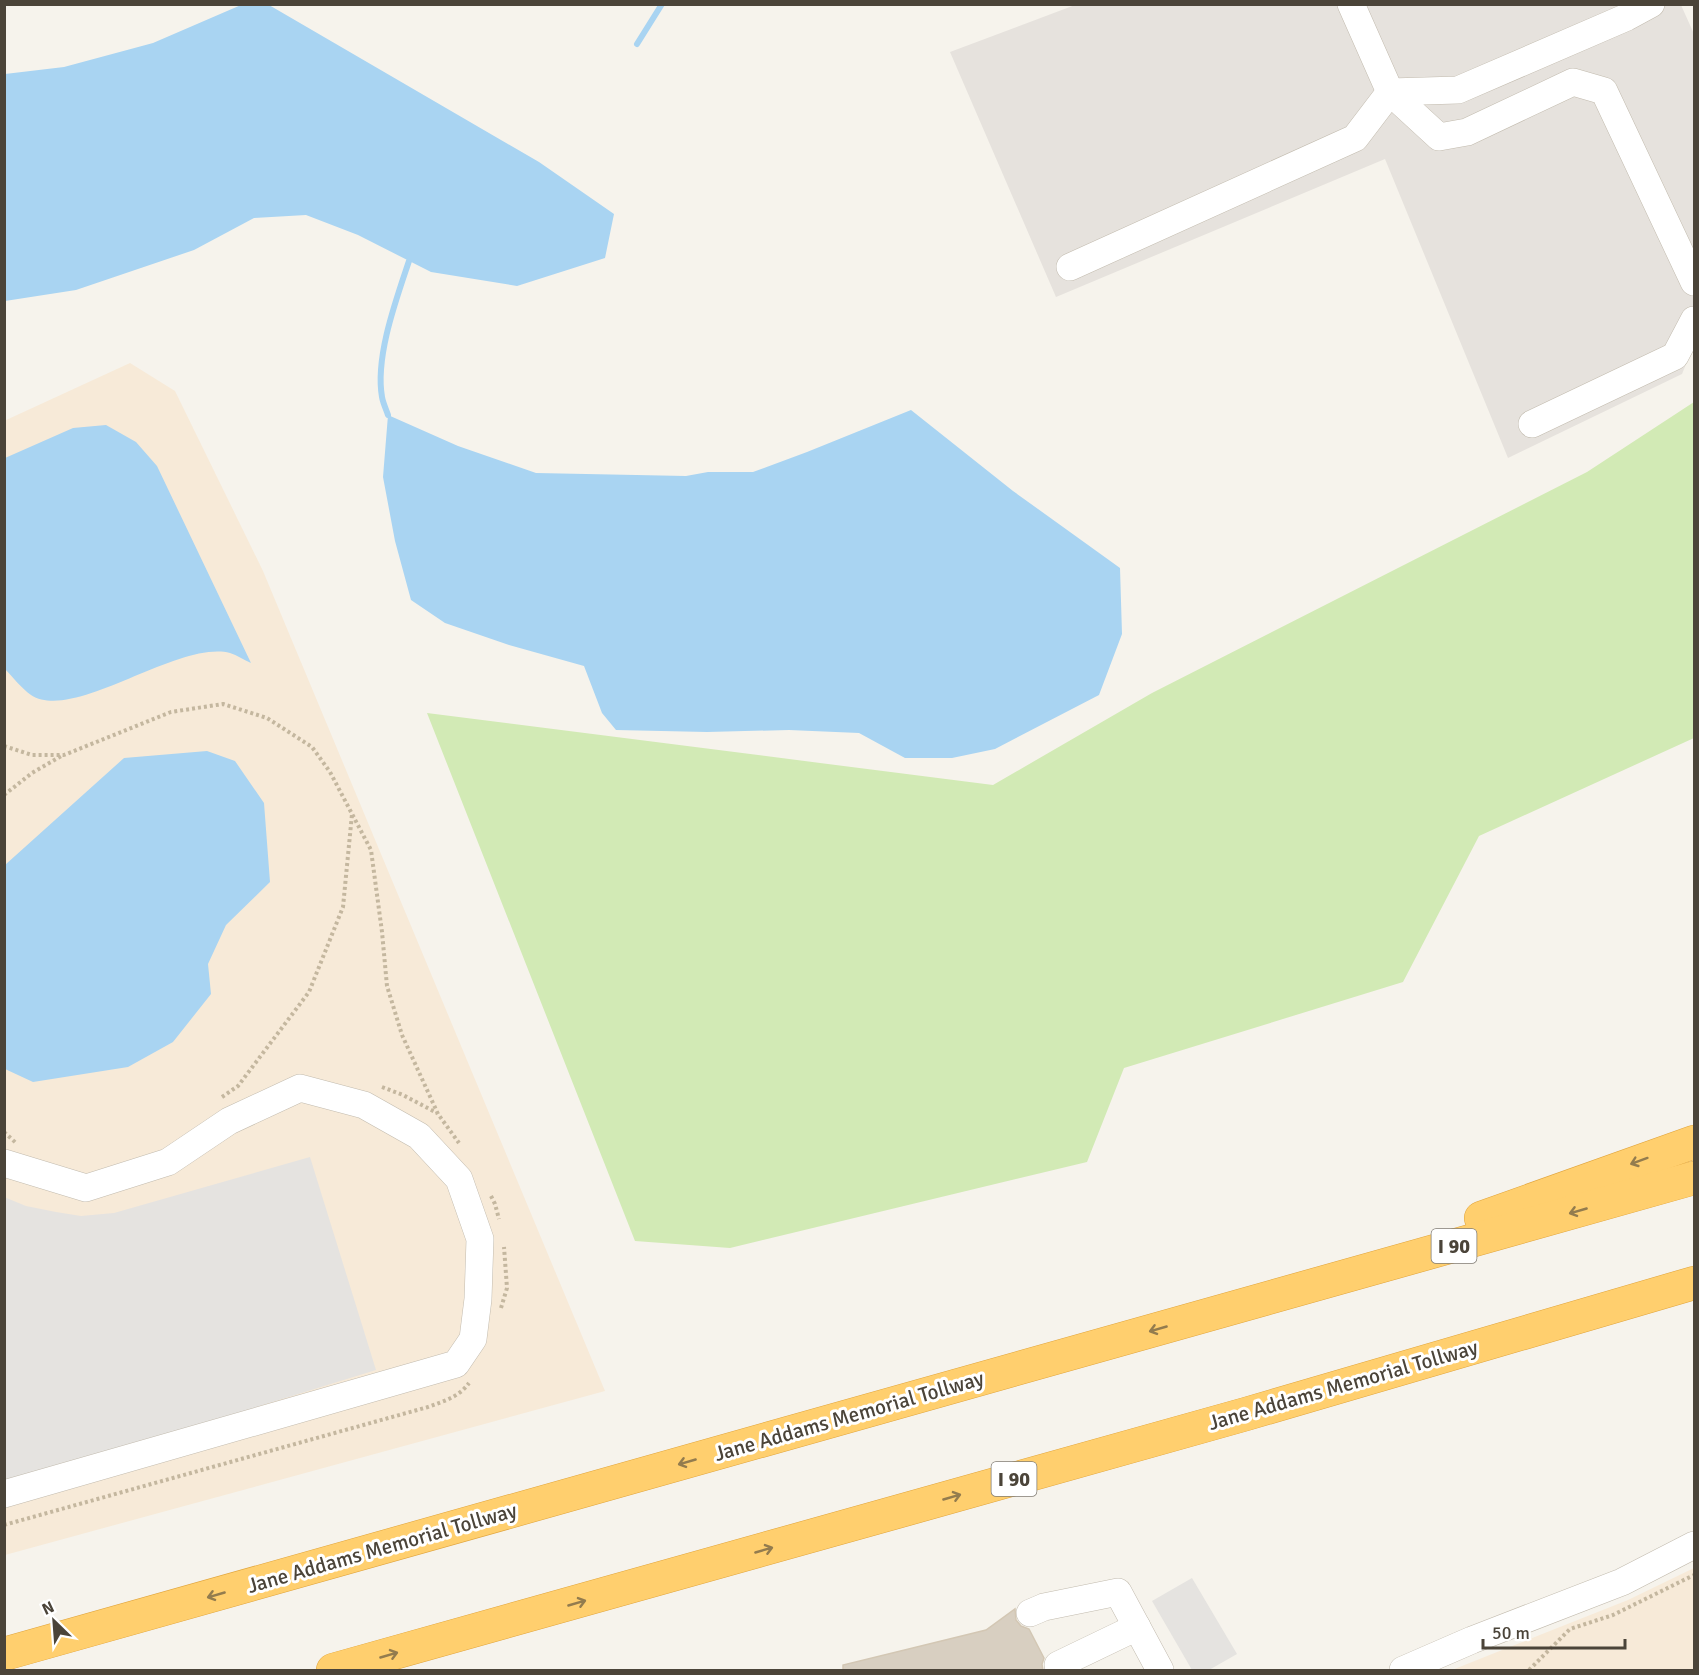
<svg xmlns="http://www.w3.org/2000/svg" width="1699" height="1675" font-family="Signika,sans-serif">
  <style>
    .commercial { fill: #f7ead8 }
    .industrial { fill: #e6e2dd }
    .green { fill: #d2eab5 }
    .parking { fill: #e5e3e0 }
    .water { fill: #a9d4f2 }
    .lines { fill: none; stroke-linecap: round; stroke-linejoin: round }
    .stream { stroke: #a9d4f2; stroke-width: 6 }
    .building { fill: #d8cfc1; stroke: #d3c7b4; stroke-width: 1.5 }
    .minor-casing { stroke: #c2bbae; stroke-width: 28 }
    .highway-casing { stroke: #e0a43c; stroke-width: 34 }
    .path { stroke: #c4b79f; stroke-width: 4; stroke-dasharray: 3 3; stroke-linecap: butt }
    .minor { stroke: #fff; stroke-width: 27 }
    .highway { stroke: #ffcf6e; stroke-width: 33 }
    .oneway { stroke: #937c4e }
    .labels { text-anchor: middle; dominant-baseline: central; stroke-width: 6; stroke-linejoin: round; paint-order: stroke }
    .shield { fill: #fff; stroke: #817c74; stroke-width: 1.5 }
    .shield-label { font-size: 20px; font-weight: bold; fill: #4b4439 }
    .street-label { font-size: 21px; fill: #4b4439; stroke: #fff }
  </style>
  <rect width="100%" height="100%" fill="#f6f3ec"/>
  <g class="commercial">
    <polygon points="130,363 175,391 263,571 605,1391 5,1555 4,421"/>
    <polygon points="1694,1568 1694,1670 1452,1670 1628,1600"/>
  </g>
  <polygon class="industrial" points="1075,5 1681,5 1694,34 1694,344 1682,374 1508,458 1385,159 1056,297 950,52"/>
  <polygon class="green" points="1694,402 1694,738 1479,836 1403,982 1124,1068 1087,1162 730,1248 635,1241 427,713 993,785 1152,693 1587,472"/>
  <g class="parking">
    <polygon points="310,1157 376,1370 5,1485 4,1197 26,1206 56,1212 81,1216 114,1213"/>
    <polygon points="1192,1578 1237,1654 1209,1670 1192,1670 1152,1601"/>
  </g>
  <g class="water">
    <polygon points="241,5 269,5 539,162 614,214 605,258 517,286 431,272 358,235 306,215 254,218 194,250 76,290 5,301 5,74 64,67 153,43"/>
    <polygon points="911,410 1013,491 1120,568 1122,634 1099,695 995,749 952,758 905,758 859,733 789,730 707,732 616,730 602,713 584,666 509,645 445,623 411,600 395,541 383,477 388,415 458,446 536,473 686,476 708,472 753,472 807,452"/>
    <path d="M 106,425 L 136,442 L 157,466 L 251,663 C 244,660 237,655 230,653 C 177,640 74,723 31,695 C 21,688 13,677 5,669 L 5,458 L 73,428 Z"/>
    <polygon points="207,751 235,761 264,803 270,882 226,925 208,964 211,994 173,1042 128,1067 33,1082 5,1069 5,865 124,758"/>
  </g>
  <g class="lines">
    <g class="stream">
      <polyline points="637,44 662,4"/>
      <path d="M 388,415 C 386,409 383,403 382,397 C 375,357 396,300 409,261"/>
    </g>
  </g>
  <polygon class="building" points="1015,1609 1016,1620 1021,1626 1029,1629 1044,1658 1042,1664 1043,1671 843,1671 843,1665 986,1630"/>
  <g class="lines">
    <defs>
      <g id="minor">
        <polyline points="1351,4 1390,92 1439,137 1467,132 1573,82 1604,91 1694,282"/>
        <polyline points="1390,92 1458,90 1627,17 1651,4"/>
        <polyline points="1070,267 1355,138 1390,92"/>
        <polyline points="1532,424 1675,356 1694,320"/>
        <polyline points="4,1163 86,1188 168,1162 229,1121 300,1088 364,1105 419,1136 459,1179 480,1239 478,1299 473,1339 456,1364 4,1494"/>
        <polyline points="1030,1613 1044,1607 1118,1592 1160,1670"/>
        <polyline points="1058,1665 1137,1627"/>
        <polyline points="1403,1670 1472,1640 1622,1582 1694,1545"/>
      </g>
      <g id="highway">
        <polyline points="1481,1218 1694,1142"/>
        <polyline points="4,1654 1694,1178"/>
        <polyline points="333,1670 1246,1414 1694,1283"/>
      </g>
    </defs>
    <use href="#minor" class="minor-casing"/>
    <use href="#highway" class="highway-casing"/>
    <g class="path">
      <polyline points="4,746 32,755 64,755 171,712 223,704 267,718 312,747 330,772 371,850 382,932 387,986 402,1035 438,1114 459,1143"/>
      <polyline points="4,795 32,773 63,755"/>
      <polyline points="382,1087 403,1095 437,1113"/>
      <polyline points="222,1097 238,1086 309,992 343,907 352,814"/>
      <polyline points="4,1132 16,1143"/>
      <polyline points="491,1196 495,1204 499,1219"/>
      <polyline points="501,1308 507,1288 504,1247"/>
      <path d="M 4,1525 L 428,1407 C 444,1401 459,1397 469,1383"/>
      <polyline points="1529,1670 1570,1629 1613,1615 1694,1575"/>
    </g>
    <use href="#minor" class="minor"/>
    <use href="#highway" class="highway"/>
  </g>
  <defs><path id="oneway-shaft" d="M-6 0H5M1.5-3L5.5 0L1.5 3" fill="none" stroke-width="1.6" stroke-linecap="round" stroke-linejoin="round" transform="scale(1.5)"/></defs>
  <g class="oneway">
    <use href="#oneway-shaft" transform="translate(1639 1161) rotate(160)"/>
    <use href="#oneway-shaft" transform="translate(1578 1211) rotate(164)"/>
    <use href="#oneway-shaft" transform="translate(1158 1329) rotate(164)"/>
    <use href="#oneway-shaft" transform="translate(687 1462) rotate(164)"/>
    <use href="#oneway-shaft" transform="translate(952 1497) rotate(-16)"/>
    <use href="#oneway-shaft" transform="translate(764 1550) rotate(-16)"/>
    <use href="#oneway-shaft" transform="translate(216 1595) rotate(164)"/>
    <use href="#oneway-shaft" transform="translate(577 1603) rotate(-16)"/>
    <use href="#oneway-shaft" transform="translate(389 1655) rotate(-16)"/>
  </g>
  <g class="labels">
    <g class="shield">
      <rect x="1431.5" y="1229" width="45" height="34" rx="4.5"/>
      <rect x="991.5" y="1462" width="45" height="34" rx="4.5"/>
    </g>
    <g class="shield-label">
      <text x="1454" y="1246">I 90</text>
      <text x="1014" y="1479">I 90</text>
    </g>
    <g class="street-label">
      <text transform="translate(1343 1385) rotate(-16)">Jane Addams Memorial Tollway</text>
      <text transform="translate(849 1416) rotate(-16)">Jane Addams Memorial Tollway</text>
      <text transform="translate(382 1548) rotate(-16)">Jane Addams Memorial Tollway</text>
    </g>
  </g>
  <rect width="1699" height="1675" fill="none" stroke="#4b4439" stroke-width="12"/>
  <g transform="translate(54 1621) rotate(335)" stroke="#ffffff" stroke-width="4.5" paint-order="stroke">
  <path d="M0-4.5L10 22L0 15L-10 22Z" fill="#4b4439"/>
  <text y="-9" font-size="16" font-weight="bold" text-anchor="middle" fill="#4b4439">N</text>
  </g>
  <path d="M1483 1639v9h142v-9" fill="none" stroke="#4b4439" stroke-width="3"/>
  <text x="1492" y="1639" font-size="18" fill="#4b4439" stroke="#ffffff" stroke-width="4.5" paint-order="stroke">50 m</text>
</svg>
